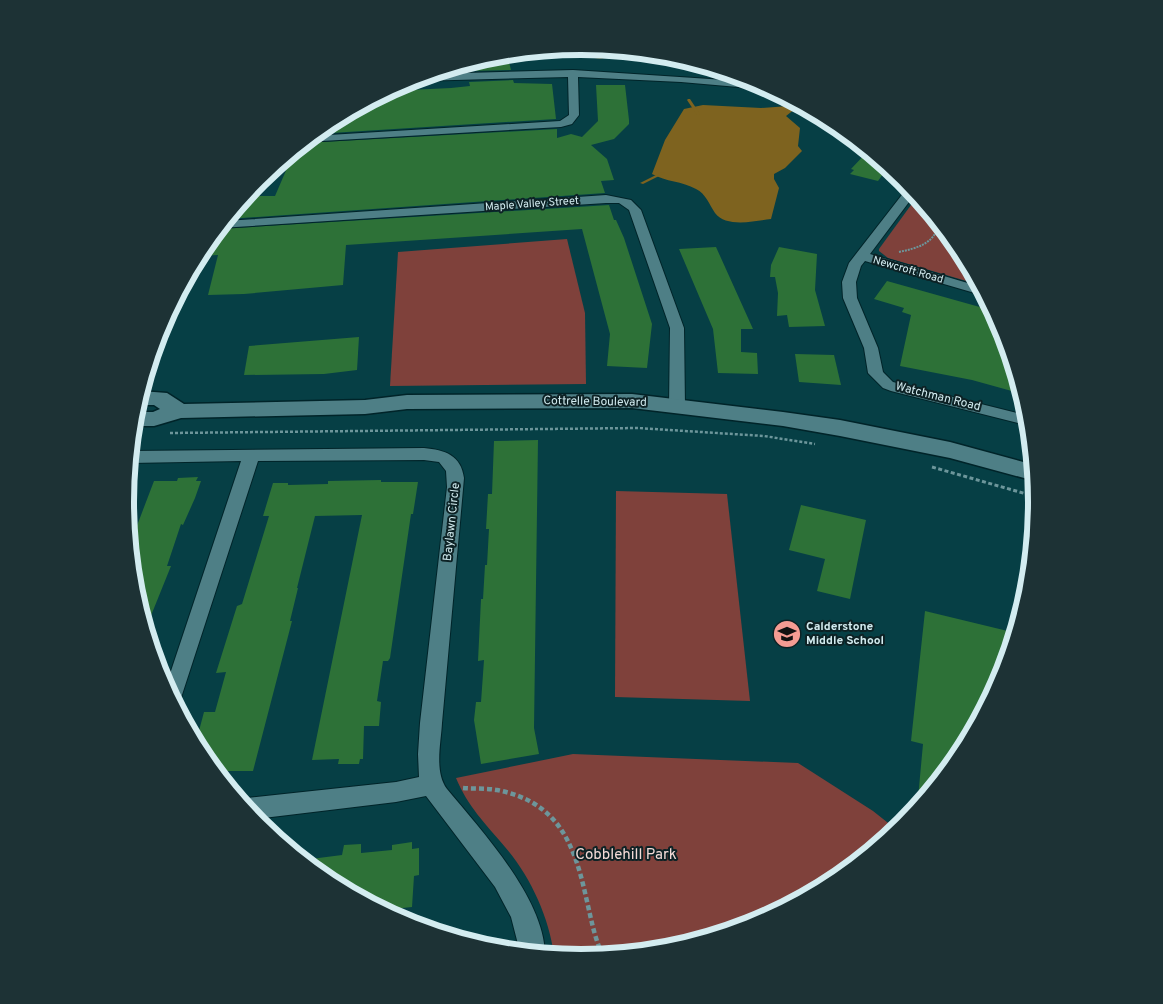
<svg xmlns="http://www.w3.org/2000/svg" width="1163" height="1004" font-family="Overpass,sans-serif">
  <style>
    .green { fill: #7f413b }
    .water { fill: #7e631f }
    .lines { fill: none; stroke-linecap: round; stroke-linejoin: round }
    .stream { fill: #7e631f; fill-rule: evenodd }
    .building { fill: #2d7137 }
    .street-casing { stroke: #002429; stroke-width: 2 }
    .secondary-casing { stroke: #002429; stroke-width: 3 }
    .path-far3 { stroke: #6d969b; stroke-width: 2; stroke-dasharray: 2 1; stroke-linecap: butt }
    .path-far2 { stroke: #6d969b; stroke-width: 2.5; stroke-dasharray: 3 2; stroke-linecap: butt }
    .path-far1 { stroke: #6d969b; stroke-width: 3; stroke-dasharray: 4 2.5; stroke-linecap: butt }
    .path { stroke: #6d969b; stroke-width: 4.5; stroke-dasharray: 5 3; stroke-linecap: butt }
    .street { fill: #4e7f86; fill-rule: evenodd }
    .secondary { fill: #4e7f86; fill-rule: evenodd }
    .labels { text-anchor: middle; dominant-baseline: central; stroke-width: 4; stroke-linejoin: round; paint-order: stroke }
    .far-street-label { font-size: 11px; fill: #d3ecf0; stroke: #0d2225 }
    .street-label { font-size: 12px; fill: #d3ecf0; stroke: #0d2225 }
    .poi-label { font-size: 12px; font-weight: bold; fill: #d3ecf0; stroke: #0d2225; text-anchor: start }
    .near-park-label { font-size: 15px; fill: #f4dbd7; stroke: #0d2225 }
    .rim { fill: none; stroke: #d3ecf0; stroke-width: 6 }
  </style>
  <rect width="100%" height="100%" fill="#063f45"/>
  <g class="green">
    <polygon points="922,201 961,249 980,285 888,258 879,251 879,249 911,205"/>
    <polygon points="567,239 585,313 586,384 390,386 398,252"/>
    <polygon points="616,491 727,494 750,701 615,697"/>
    <path d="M 573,754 L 798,763 L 873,811 L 897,830 L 834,881 L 756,923 L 670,949 L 582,958 L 554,955 C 549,917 530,876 505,847 C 485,823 468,807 456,778 Z"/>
  </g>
  <g class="water">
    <path d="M 582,46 L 612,49 L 612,57 C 596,60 593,58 579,53 C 571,50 562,51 554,49 Z"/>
    <path d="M 703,105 L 761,108 L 789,106 L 795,109 L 786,116 L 800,128 L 798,146 L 802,151 L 785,168 L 774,174 L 774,179 L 779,188 L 771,219 C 755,221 726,228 715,213 C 709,204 706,194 696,189 C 682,181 666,182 652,174 L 665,140 L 684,109 Z"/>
  </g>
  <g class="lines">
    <g class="stream">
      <polygon points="688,99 690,99 700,114 699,115 697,115 687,100"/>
      <polygon points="662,172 665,173 643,184 640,183"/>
    </g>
  </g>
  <g class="building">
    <polygon points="507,54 511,70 467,71 466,63 493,55"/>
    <polygon points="513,80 514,83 552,84 556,119 315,134 329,123 388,91 451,88 470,86 469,82"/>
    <polygon points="596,85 625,85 629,120 629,124 614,139 591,145 607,159 614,180 601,181 605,193 227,219 246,196 275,196 294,152 296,152 304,143 557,129 557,138 571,134 582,137 598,121"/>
    <polygon points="868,151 888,167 878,181 850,174 854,170 851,169"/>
    <polygon points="609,205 614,220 616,220 624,238 652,324 647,368 607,366 610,334 582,229 346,245 343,285 244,294 208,295 218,255 199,256 219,229"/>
    <polygon points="716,247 753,329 741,329 741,352 757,353 758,374 718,373 713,329 679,249"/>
    <polygon points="779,247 817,254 815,290 825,326 789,327 787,315 777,316 778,293 775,277 770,277 771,265"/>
    <polygon points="887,281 994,311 1003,328 1023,394 972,380 900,366 911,315 902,312 904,308 874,299"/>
    <polygon points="359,337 357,370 324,374 244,375 249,346"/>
    <polygon points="795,354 834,355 841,385 799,382"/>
    <polygon points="538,440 534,728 539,754 481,764 474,720 476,702 481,702 484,660 478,661 481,599 483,599 485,565 487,565 489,529 486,529 488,494 492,494 494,441"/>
    <polygon points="198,477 196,481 201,481 195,498 183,525 181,524 167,566 171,566 146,628 134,591 130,544 154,481 177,481 178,478"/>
    <polygon points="381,480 381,482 418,482 413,514 411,514 390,658 388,661 383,661 377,701 381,702 379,726 364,726 363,759 360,759 359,764 338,764 339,759 312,760 362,515 315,516 297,588 298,588 290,621 292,621 253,771 226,771 223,780 202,755 196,742 204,712 215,712 226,672 216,673 237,606 242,604 269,516 263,516 273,483 288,483 288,485 328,484 328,481"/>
    <polygon points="801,505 866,520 850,599 817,591 825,559 789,550"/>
    <polygon points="925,611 1016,633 1002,677 960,755 917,809 923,744 911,741"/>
    <polygon points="412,842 412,849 419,848 419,875 414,876 412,907 383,910 328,881 303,860 342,855 344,845 361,844 361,853 392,850 392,845"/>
  </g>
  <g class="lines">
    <defs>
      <g id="street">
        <polygon points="573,70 725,80 762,84 773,90 681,82 578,77 579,115 572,124 561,127 305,142 312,136 560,121 569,115 568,77 417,81 413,79 428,74"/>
        <polygon points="908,187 910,187 915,194 870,254 981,287 985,296 865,261 861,266 856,282 857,298 878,348 883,372 893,382 1029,416 1030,426 891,391 883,388 868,373 864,348 843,298 842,282 849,263"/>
        <polygon points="606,195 631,200 641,210 684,328 685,407 683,411 671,411 669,407 670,328 629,210 619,203 606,203 220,228 225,221"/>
        <path d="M 424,448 C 445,450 461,455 464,478 L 442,723 C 441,743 434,772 447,789 C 481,830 544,898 545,954 L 520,952 L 511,917 L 495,887 L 426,796 L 396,802 L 255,819 L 240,801 L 247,798 L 396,782 L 419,777 L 418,754 L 420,723 L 447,487 L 446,471 L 439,462 L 424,460 L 258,461 L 179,704 L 176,706 L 166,686 L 241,461 L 130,463 L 131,451 Z"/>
      </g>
      <polygon id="secondary" points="141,391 167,393 184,404 365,400 407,395 632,394 783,412 840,420 950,442 1034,465 1035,481 950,458 840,436 783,426 632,408 407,409 365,414 181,418 154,426 134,426 135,412 153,412 160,409 154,405 137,405"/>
    </defs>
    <use href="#street" class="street-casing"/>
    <use href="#secondary" class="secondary-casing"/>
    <g class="path-far3">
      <polyline points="921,202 929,211"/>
      <path d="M 899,252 C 917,248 935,244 939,223"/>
    </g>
    <polyline class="path-far2" points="170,433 638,428 764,436 815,444"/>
    <polyline class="path-far1" points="932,467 1037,497"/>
    <path class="path" d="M 463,788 C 474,789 486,788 497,790 C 558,802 574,843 586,897 C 591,918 594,937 603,956"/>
    <use href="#street" class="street"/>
    <use href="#secondary" class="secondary"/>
  </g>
  <defs>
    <symbol id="school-disc" viewBox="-11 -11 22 22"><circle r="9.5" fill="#f59c93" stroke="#0d2225"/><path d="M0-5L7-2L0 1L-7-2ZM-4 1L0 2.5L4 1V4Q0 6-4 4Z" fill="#111"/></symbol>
  </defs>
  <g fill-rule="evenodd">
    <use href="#school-disc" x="771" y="618" width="32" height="32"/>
  </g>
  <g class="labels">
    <g class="far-street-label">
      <text transform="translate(532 204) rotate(-4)">Maple Valley Street</text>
      <text transform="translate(908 270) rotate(16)">Newcroft Road</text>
    </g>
    <g class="street-label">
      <text transform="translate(938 397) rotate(14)">Watchman Road</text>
      <text transform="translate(595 402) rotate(1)">Cottrelle Boulevard</text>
      <text transform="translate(452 522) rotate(-84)">Baylawn Circle</text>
    </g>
    <g class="poi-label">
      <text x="806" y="627">Calderstone<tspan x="806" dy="14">Middle School</tspan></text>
    </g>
    <g class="near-park-label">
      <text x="626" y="855">Cobblehill Park</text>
    </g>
  </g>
  <path d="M0 0H1163V1004H0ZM134 502a447 447 0 1 1 894 0a447 447 0 1 1-894 0Z" fill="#1d3235" fill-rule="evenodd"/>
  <path class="rim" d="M134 502a447 447 0 1 1 894 0a447 447 0 1 1-894 0Z"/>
</svg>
